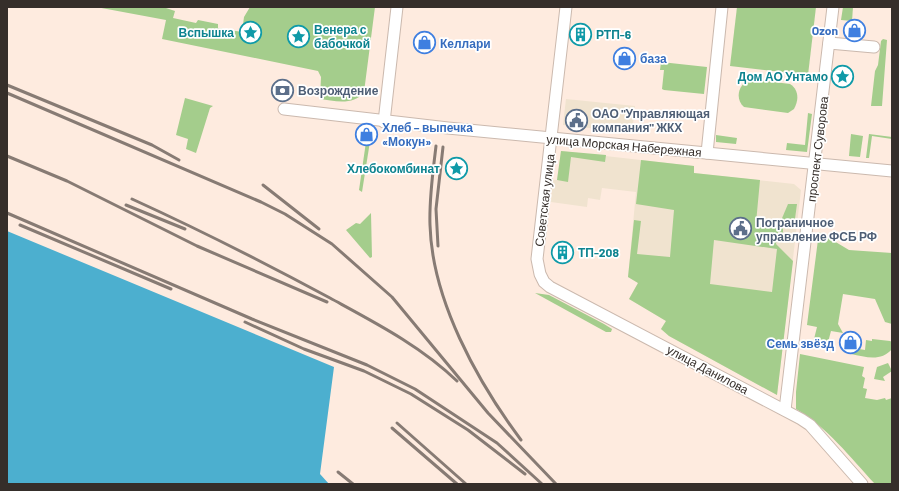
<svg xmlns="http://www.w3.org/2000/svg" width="899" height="491" font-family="Barlow,sans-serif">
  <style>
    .commercial { fill: #f0e3cf }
    .green { fill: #a4cd8c; fill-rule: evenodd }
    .water { fill: #4cafcf }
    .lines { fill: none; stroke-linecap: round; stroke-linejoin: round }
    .street-casing { stroke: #cbb9ae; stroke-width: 13 }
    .street { stroke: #fff; stroke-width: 11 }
    .rail { stroke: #877b74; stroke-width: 3 }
    .labels { text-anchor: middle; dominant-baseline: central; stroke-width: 3.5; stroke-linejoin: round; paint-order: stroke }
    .culture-label { font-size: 12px; font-weight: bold; fill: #0d838f; stroke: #fff; text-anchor: start }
    .shop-label { font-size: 12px; font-weight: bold; fill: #366cbe; stroke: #fff; text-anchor: start }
    .service-label { font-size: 12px; font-weight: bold; fill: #4e5e75; stroke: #fff; text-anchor: start }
    .street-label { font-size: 12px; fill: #352e2a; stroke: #fff }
  </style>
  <rect width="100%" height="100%" fill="#feebdf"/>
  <g class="commercial">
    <polygon points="566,99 635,106 632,133 563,125"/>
    <polygon points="561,151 694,166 694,173 794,184 801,190 777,395 669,336 661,329 666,321 629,299 638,283 628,277 636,192 602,188 600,200 588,198 587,207 551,202 553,180 557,180"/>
  </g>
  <g class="green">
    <path d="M 96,7 L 163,7 L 175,11 L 173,18 L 196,23 L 198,20 L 218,24 L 218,28 L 242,32 L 244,17 L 250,7 L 375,7 L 364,92 C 354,106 334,101 320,99 L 321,77 L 318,71 L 162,39 L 166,20 Z"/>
    <polygon points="737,7 816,7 808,75 730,66"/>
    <polygon points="843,7 853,7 852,21 841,20"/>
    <polygon points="883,39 887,40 882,106 871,106 875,71 878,65 881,41"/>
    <polygon points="661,62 707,67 704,94 664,90 662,89 664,70 660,70"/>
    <path d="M 751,79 L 790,84 C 799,90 799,100 794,109 L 788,113 L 744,107 C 734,98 739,83 751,79 Z"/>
    <polygon points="185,98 213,106 210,108 196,153 186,149 188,139 176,135"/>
    <polygon points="808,113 812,114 807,152 786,150 787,143 805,145"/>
    <polygon points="851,134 863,136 860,157 849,156"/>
    <polygon points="869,134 892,137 892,139 872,136 869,158 866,158"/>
    <polygon points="367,135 371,135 362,192 359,190"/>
    <polygon points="716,135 737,138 736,144 716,142"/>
    <polygon points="561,151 606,155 605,162 571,157 568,182 557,180"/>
    <path d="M 641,160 L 694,166 L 694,173 L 760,180 L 756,223 L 783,226 L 783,233 L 778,232 L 776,244 L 793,261 L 777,395 L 669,336 L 661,329 L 666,321 L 629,299 L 638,283 L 628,277 L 634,220 L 641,221 L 637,254 L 670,257 L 674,210 L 636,204 ZM 714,240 L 777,249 L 772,292 L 710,284 Z"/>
    <polygon points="788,204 797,204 794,226 780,223"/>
    <polygon points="371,213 372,257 370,258 346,230 356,223 360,224"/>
    <polygon points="819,232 849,250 892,253 892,324 885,322 875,299 843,294 838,324 843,333 831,331 827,346 813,343 817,327 807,325"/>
    <polygon points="535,293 549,295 604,324 612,329 611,332 606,332"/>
    <path d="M 872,339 L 890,341 L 892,342 L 892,349 C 881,362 866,357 851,354 L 853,348 L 865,350 L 866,340 L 872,341 Z"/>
    <path d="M 800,354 L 864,367 L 862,376 L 865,378 L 863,388 L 867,389 L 865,398 L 877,400 L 885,398 L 886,400 L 892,398 L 892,484 L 875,484 C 850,457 827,427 796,409 L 796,392 Z"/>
    <polygon points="888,363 892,371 883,377 885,381 874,379 877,367"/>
  </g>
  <polygon class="water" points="7,231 334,367 320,474 329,484 7,484"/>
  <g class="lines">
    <defs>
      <g id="street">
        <polyline points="566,7 537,259 540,274 544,282 550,287 801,419 810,425 862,484"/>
        <polyline points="829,43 874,47"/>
        <polyline points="284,109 448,128 892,171"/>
        <polyline points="384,122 397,7"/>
        <polyline points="707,153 722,7"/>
        <polyline points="785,410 833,7"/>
      </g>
    </defs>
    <use href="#street" class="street-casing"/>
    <use href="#street" class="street"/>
    <g class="rail">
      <polyline points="7,85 152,145 179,160"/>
      <polyline points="7,93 261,202 285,214 332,244 392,297 488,413 556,484"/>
      <path d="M 436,146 C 433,172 429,198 430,225 C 432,300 477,381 521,440"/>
      <polyline points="7,156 67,181 197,246 327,302"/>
      <polyline points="263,185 319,229"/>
      <path d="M 132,199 C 200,230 265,263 330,298 C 374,322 421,346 457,381"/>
      <polyline points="126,205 185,229"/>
      <polyline points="7,213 252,319 367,365 415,389 497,443 542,484"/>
      <polyline points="20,225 171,289"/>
      <polyline points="438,246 436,209 443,147"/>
      <polyline points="245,322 304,349 364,371 411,394 468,430 525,474"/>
      <polyline points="397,423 466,484"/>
      <polyline points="392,428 457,484"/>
      <polyline points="338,472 353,484"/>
    </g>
  </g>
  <defs>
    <symbol id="shop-ring" viewBox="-11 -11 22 22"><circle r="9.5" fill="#fff" stroke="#3f7fe0" stroke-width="1.5"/><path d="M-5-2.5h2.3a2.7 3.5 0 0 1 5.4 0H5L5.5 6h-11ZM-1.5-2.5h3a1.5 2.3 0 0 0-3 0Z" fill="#3f7fe0"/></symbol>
    <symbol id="sight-ring" viewBox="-11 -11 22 22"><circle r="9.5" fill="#fff" stroke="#0f9aa8" stroke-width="1.5"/><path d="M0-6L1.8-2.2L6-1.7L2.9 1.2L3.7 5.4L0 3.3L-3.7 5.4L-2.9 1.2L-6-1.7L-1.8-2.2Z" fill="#0f9aa8"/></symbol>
    <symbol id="building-ring" viewBox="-11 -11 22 22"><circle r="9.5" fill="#fff" stroke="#0f9aa8" stroke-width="1.5"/><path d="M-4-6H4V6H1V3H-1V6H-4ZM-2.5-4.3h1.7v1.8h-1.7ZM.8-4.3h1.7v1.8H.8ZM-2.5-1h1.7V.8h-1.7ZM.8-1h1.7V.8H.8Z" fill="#0f9aa8"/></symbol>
    <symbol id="bank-ring" viewBox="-11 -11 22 22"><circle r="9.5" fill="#fff" stroke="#5c6f8a" stroke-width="1.5"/><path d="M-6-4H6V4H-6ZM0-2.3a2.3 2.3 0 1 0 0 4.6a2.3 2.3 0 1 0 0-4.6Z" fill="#5c6f8a"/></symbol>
    <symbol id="civic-ring" viewBox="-11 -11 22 22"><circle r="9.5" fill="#fff" stroke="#5c6f8a" stroke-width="1.5"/><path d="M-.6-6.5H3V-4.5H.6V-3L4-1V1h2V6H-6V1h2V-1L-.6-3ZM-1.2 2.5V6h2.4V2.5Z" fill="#5c6f8a"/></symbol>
  </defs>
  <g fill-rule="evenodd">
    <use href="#shop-ring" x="842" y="18" width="25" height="25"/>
    <use href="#sight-ring" x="238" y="20" width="25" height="25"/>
    <use href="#building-ring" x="568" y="22" width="25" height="25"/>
    <use href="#sight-ring" x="286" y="24" width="25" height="25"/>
    <use href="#shop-ring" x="412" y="30" width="25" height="25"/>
    <use href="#shop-ring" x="612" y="46" width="25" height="25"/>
    <use href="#sight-ring" x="830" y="64" width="25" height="25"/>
    <use href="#bank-ring" x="270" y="78" width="25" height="25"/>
    <use href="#civic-ring" x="564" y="108" width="25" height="25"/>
    <use href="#shop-ring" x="354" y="122" width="25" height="25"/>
    <use href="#sight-ring" x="444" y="156" width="25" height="25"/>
    <use href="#civic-ring" x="728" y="216" width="25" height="25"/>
    <use href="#building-ring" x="550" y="240" width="25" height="25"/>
    <use href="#shop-ring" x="838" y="330" width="25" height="25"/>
  </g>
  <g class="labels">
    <g class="culture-label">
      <text x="314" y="29">Венера с<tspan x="314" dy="14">бабочкой</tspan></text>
      <text x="234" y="32" text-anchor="end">Вспышка</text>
      <text x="596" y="34">РТП-6</text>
      <text x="828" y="76" text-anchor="end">Дом АО Унтамо</text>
      <text x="440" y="168" text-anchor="end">Хлебокомбинат</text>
      <text x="578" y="252">ТП-208</text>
    </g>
    <g class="shop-label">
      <text x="838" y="30" text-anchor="end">Ozon</text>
      <text x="440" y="43">Келлари</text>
      <text x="640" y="58">база</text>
      <text x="382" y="127">Хлеб – выпечка<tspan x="382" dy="14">«Мокун»</tspan></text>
      <text x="834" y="343" text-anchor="end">Семь звёзд</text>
    </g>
    <g class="service-label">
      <text x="298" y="90">Возрождение</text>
      <text x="592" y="113">ОАО "Управляющая<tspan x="592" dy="14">компания" ЖКХ</tspan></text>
      <text x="756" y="222">Пограничное<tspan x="756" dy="14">управление ФСБ РФ</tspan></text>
    </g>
    <g class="street-label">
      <text transform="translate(624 145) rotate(5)">улица Морская Набережная</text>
      <text transform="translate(817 149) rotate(-83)">проспект Суворова</text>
      <text transform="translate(544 200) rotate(-83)">Советская улица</text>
      <text transform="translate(708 369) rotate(28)">улица Данилова</text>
    </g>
  </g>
  <rect width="899" height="491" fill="none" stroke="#352e2a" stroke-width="16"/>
</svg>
